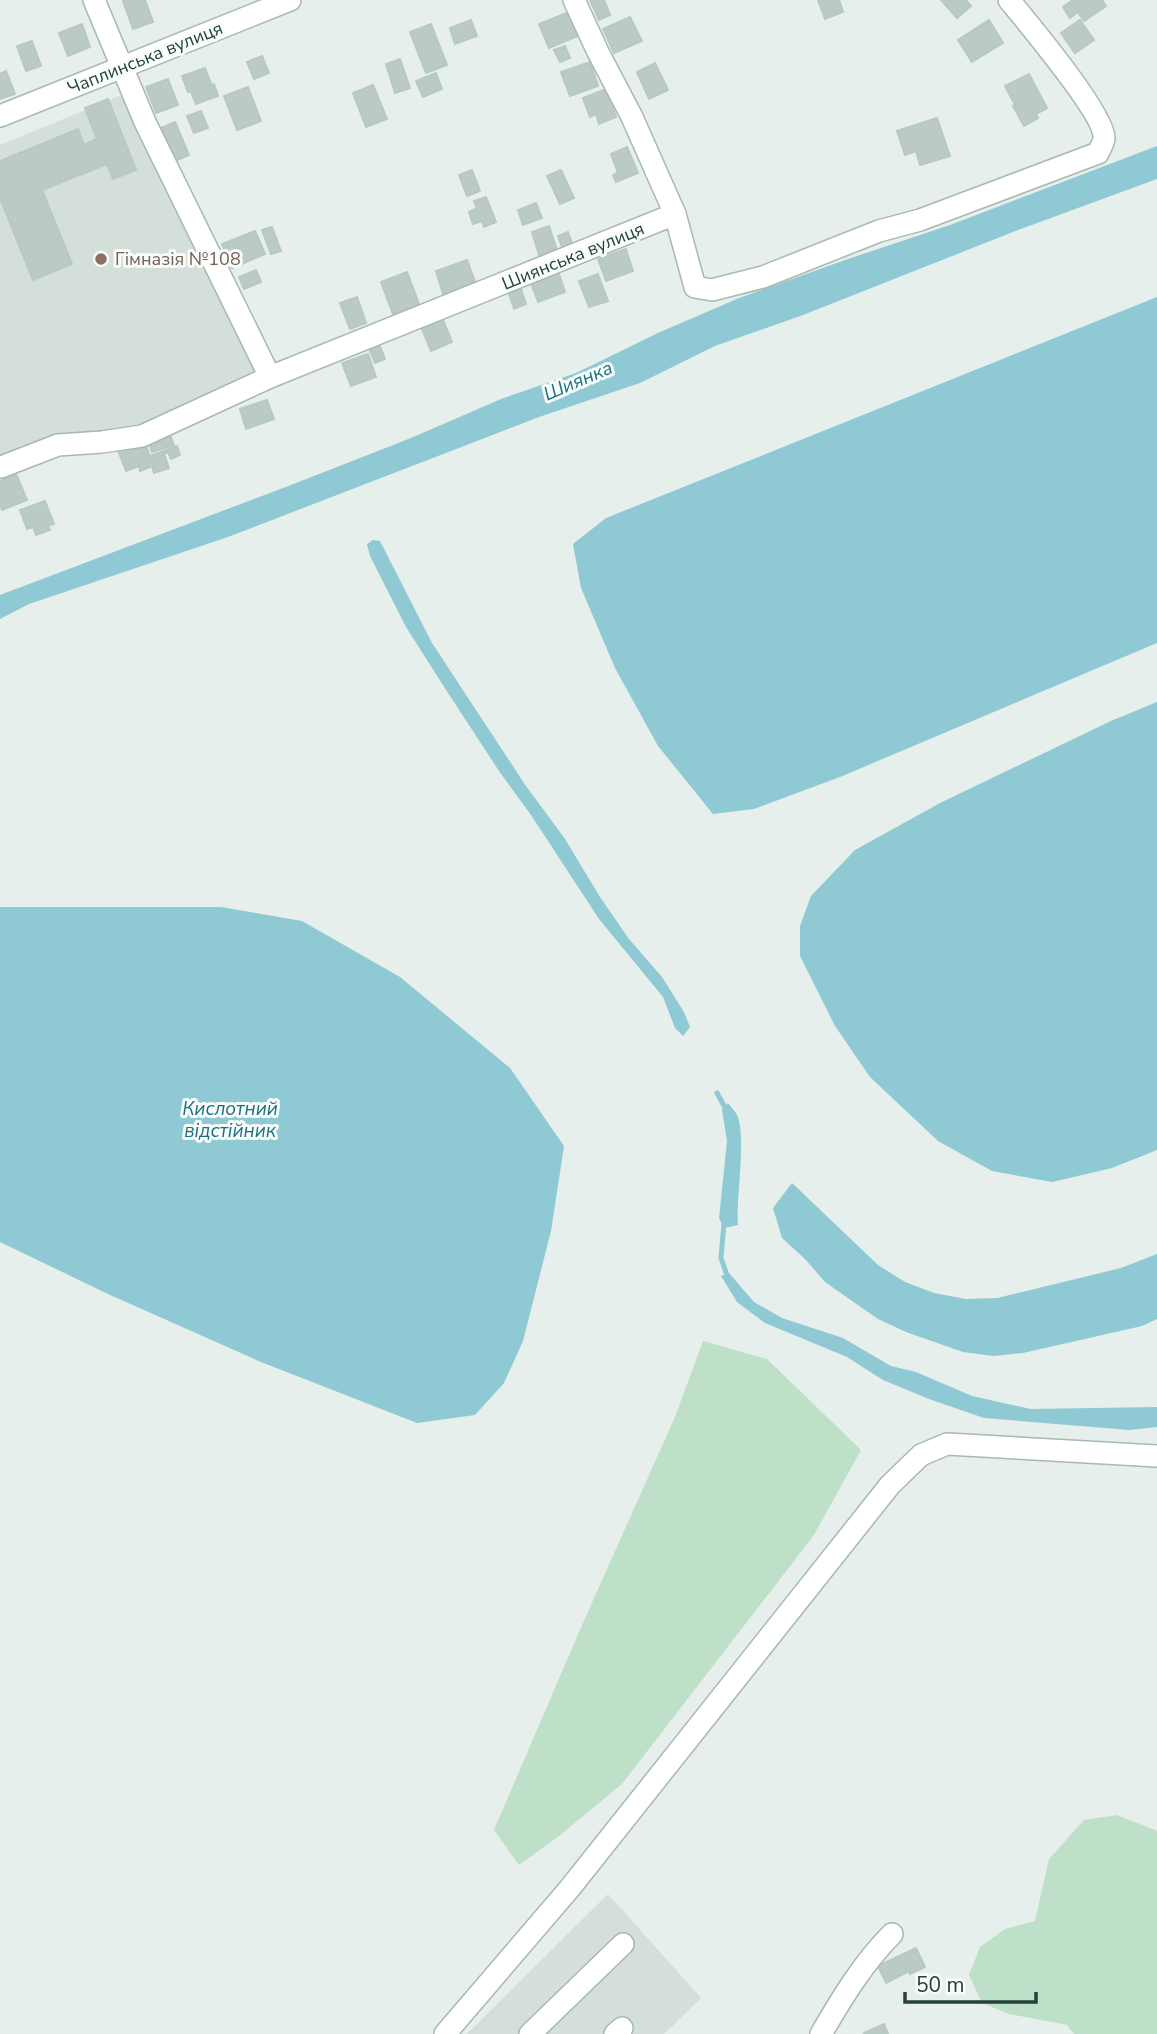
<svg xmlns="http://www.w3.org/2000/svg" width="1157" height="2034" font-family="'Nunito Sans',sans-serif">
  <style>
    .built { fill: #d4dfda }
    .green { fill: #bfe0c8 }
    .water { fill: #8ec9d4 }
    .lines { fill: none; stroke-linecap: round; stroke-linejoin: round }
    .stream { stroke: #8ec9d4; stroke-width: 5 }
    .building { fill: #bbcac4; stroke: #b8c9c2; stroke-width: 2 }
    .minor-casing { stroke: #a8b8b2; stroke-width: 24 }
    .minor { stroke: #fff; stroke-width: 21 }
    .education-dot { fill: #8d6e63; stroke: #f7fbf9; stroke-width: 2.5 }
    .labels { text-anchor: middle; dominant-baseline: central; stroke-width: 6; stroke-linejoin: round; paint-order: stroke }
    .street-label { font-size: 18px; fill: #24423a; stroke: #f7fbf9 }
    .education-label { font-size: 18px; fill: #785e54; stroke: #f7fbf9; text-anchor: start }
    .water-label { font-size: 19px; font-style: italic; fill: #1c6f80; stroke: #f7fbf9 }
  </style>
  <rect width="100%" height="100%" fill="#e6efeb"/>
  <g class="built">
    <polygon points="122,95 259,374 146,426 76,434 0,462 0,145"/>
    <polygon points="608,1894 701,1998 664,2034 467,2034"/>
  </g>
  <g class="green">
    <polygon points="703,1341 767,1359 861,1450 814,1535 622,1784 559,1836 519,1865 494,1830 582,1625 675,1417"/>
    <polygon points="1117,1815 1157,1831 1157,2034 1074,2034 1067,2025 1009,2014 982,2003 969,1975 980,1947 1005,1929 1035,1921 1049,1859 1084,1820"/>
  </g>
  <g class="water">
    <polygon points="1157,146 1157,179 1018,230 803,315 715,346 640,383 539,417 228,537 29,604 0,619 0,595 291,485 411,438 501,399 576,373 658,333 739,298 848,259 950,225"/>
    <polygon points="1157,297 1157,643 840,777 754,809 713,814 658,746 615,668 581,588 573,544 606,518"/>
    <polygon points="373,540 380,541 432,643 526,786 565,839 600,897 629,939 662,977 684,1012 690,1027 683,1036 675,1028 663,997 599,919 531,815 499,771 448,693 406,627 370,556 367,544"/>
    <polygon points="1157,702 1157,1150 1112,1168 1052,1182 992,1171 938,1141 870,1077 835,1026 800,956 800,926 811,896 855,850 940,803 1111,721"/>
    <polygon points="0,907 221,907 302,921 400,977 510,1068 564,1146 551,1231 523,1341 504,1383 475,1415 417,1423 261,1362 108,1294 0,1242"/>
    <path d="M 728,1103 C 731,1107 736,1112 738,1117 C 746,1143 736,1194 738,1225 L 724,1228 L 719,1218 L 727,1141 L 722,1110 Z"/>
    <polygon points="792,1183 878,1265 905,1282 934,1293 966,1299 997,1298 1121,1268 1157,1254 1157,1319 1142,1326 1023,1353 993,1356 963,1352 906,1332 878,1319 825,1282 805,1259 782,1238 773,1208"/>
    <polygon points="729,1273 754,1302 782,1318 843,1338 891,1366 916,1372 972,1396 1031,1409 1157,1407 1157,1427 1129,1430 984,1418 929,1399 883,1380 847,1357 765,1323 737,1302 721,1276"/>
  </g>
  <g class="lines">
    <g class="stream">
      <polyline points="717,1093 728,1113"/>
      <polyline points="724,1223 721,1258 728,1278"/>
    </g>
  </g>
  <g class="building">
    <polygon points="126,0 145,0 153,22 133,29 123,1"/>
    <polygon points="590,0 604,0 610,15 599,20"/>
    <polygon points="818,0 839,0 843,12 825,19"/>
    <polygon points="941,0 966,0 971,6 957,18"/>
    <polygon points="1073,0 1102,0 1106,6 1084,21 1078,12 1070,18 1063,7"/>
    <polygon points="569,12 578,36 549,48 539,24"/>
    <polygon points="630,17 642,41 614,53 603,29"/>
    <polygon points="471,20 477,36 455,44 450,28"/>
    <polygon points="989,20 1003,43 972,62 958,40"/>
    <polygon points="1080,20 1094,40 1075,53 1061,33"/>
    <polygon points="82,24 90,47 68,56 59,33"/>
    <polygon points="431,24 447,65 426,73 410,32"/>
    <polygon points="32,41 41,66 26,71 17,46"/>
    <polygon points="565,46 570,58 560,62 554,50"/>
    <polygon points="262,56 269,73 254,79 247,62"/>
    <polygon points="400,59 410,88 395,93 386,64"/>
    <polygon points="590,62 598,86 570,96 561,72"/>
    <polygon points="655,63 668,90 649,99 637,72"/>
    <polygon points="205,68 211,84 188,92 182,76"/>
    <polygon points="6,71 15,94 0,99 0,74"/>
    <polygon points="436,73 442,89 423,97 416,81"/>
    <polygon points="1029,74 1047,108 1036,114 1038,118 1024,126 1013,106 1015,105 1005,86"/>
    <polygon points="168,79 178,105 156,113 146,87"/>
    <polygon points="214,84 218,96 196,104 191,92"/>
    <polygon points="373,85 387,119 366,127 353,93"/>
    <polygon points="248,87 261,121 237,130 224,96"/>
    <polygon points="606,89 616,117 599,124 596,114 590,117 583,98"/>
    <polygon points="108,99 136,170 113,179 107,164 42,190 72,264 33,280 0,198 0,161 78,129 84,145 97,139 85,108"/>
    <polygon points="201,111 208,128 194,133 187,116"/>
    <polygon points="937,118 950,156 920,165 916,151 905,155 897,131"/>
    <polygon points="175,122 189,155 175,161 161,128"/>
    <polygon points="627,147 638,173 616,182 613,175 618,173 611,154"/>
    <polygon points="472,170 480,191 467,196 459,175"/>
    <polygon points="561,170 574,198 560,204 547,176"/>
    <polygon points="486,197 496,222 484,227 482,221 473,224 469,212 477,208 474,201"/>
    <polygon points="536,203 542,218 523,225 518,210"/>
    <polygon points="549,226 558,253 540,258 532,232"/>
    <polygon points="272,227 281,251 271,254 262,230"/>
    <polygon points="255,231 265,254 232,268 222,244"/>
    <polygon points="568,232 574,249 564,253 558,236"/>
    <polygon points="626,249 633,271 606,281 598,259"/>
    <polygon points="467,260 475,282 443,294 436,271"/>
    <polygon points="256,270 261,282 244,289 239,277"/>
    <polygon points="407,272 419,304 393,314 381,282"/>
    <polygon points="559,274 565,292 538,302 531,283"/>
    <polygon points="598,274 608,301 589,307 579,281"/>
    <polygon points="521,289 526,304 514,309 509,294"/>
    <polygon points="357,297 366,323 350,329 340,303"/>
    <polygon points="443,320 452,342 431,351 422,329"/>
    <polygon points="379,344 385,359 375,363 369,348"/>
    <polygon points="368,354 376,377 351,386 342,363"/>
    <polygon points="267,400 274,419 246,429 240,409"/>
    <polygon points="168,429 174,445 152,452 147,436"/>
    <polygon points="135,441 139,449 146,446 150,456 177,446 180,455 171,459 168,452 164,454 169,468 154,473 152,466 140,471 139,466 126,471 117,448"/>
    <polygon points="16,474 27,500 2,510 0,505 0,481"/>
    <polygon points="45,501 54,524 48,526 50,530 36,535 33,527 27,529 20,510"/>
    <polygon points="916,1948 925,1967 910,1974 909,1971 886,1983 878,1966"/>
    <polygon points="884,2024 888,2034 865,2034 864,2033"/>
  </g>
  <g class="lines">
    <defs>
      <g id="minor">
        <polyline points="94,0 145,122 270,377"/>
        <polyline points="574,0 598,52 632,117 675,214"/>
        <polyline points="0,116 290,0"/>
        <path d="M 1,467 L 58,445 L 102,442 L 142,436 L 270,377 L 675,214 L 695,287 L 712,290 L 763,277 L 879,231 L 920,220 L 1098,153 C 1100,148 1104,143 1104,138 C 1105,115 1027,22 1009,0"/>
        <polyline points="445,2034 570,1888 890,1485 921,1455 947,1444 1157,1456"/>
        <polyline points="530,2034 623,1944"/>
        <polyline points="615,2034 622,2028"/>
        <path d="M 821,2034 C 842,1998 863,1963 892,1934"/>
      </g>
    </defs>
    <use href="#minor" class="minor-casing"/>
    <use href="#minor" class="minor"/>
  </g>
  <circle class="education-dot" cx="101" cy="259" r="7"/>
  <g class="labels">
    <g class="street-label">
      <text transform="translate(145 58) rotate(-22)">Чаплинська вулиця</text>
      <text transform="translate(573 256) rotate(-22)">Шиянська вулиця</text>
    </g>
    <g class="education-label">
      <text x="115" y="259">Гімназія №108</text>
    </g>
    <g class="water-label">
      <text transform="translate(578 381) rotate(-23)">Шиянка</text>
      <text x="230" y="1109">Кислотний<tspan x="230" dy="22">відстійник</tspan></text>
    </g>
  </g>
  <path d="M905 1992v10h131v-10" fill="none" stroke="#24423a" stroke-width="3.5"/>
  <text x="916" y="1992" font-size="21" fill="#24423a" stroke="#f7fbf9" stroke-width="5" paint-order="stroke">50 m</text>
</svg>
